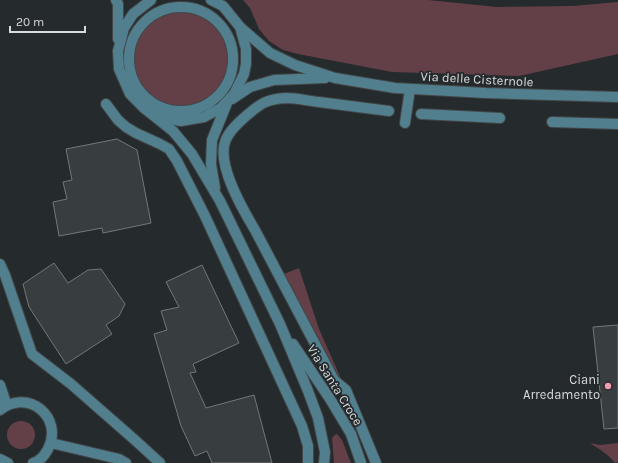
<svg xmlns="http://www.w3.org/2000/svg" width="618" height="463" font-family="Karla,sans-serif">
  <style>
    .green { fill: #633f48 }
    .building { fill: #383e40; stroke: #71787a }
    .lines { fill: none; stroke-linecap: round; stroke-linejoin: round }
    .minor-casing { stroke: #424648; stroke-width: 12 }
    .minor { stroke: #527f8e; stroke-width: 10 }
    .poi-dot { fill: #f29aaf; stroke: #252a2c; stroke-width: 1.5 }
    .labels { text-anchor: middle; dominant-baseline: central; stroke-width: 3.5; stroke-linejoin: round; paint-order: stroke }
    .street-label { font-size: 13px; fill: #d8dbdd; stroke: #252a2c }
    .poi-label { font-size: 13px; fill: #d8dbdd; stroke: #252a2c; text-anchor: end }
  </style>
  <rect width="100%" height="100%" fill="#252a2c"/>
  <g class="green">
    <polygon points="243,0 428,0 497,7 573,6 618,2 618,54 519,76 392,72 298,54 283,50 269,41 259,29 250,8"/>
    <circle cx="181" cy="59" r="52"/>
    <polygon points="299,268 319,329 346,390 334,380 279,276"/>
    <circle cx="21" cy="435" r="14"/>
    <polygon points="336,434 337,434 342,440 351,463 334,463 332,438"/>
    <path d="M 590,443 L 600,445 L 618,443 L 618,462 L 615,463 C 608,454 599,449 590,443 Z"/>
  </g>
  <g class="building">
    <polygon points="117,139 137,150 151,223 103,233 102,228 59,236 53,202 67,199 63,182 72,180 66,149"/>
    <polygon points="54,263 68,283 88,270 101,269 125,304 119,316 106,325 112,334 66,364 29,307 23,284"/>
    <polygon points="202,265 239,343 193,364 196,372 190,373 206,408 254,395 272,463 212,463 207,451 195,456 181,426 154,334 167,330 161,311 179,307 166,282"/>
    <polygon points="618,325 618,428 604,429 593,327"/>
  </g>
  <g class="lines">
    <defs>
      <g id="minor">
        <polyline points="116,0 118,4 118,39"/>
        <polyline points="151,0 133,14 124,28 118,51 119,69 130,94 144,108 164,118 181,121 204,117 221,108 234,94 244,74 246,64 246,49 240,27 223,6 211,0"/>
        <circle cx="181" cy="59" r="52"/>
        <polyline points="240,27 270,53 295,65 335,78 395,88 486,93 618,97"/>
        <polyline points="232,99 250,87 274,80 325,78"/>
        <polyline points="106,104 118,120 126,127 136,133 160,144 169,149 177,161 205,216 302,426 308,446 308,463"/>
        <polyline points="144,108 173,131 192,154 220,201 280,324 308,391 318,418 325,452 324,463"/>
        <polyline points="421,114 500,118"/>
        <polyline points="552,122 618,124"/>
        <polyline points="405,123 410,89"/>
        <polyline points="215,188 211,164 212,140 227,103"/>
        <polyline points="0,264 5,275 32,354 71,384 136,441 160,463"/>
        <polyline points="293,344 330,399 351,434 361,463"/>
        <polyline points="0,385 5,400 5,406"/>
        <path d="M 0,410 C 28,388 64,417 48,449 C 45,455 40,461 33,463"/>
        <polyline points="51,443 119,459 126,463"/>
        <polyline points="0,459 8,463"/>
        <path d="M 376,463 L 346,390 L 334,380 L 255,230 C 243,210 217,166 225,142 C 228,132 238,123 246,116 C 260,104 266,99 286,98 C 297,98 309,101 319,102 C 342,105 366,108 389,111"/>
      </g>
    </defs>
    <use href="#minor" class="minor-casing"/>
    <use href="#minor" class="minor"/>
  </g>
  <circle class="poi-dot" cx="608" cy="386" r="4"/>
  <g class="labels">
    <g class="street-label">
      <text transform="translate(477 79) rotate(3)">Via delle Cisternole</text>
      <text transform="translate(335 385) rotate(58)">Via Santa Croce</text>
    </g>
    <g class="poi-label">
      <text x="600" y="379">Ciani<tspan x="600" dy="15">Arredamento</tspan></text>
    </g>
  </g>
  <path d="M10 26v6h75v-6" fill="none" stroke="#d8dbdd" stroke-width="2"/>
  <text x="16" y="26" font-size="12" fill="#d8dbdd" stroke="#252a2c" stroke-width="3" paint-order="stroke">20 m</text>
</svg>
